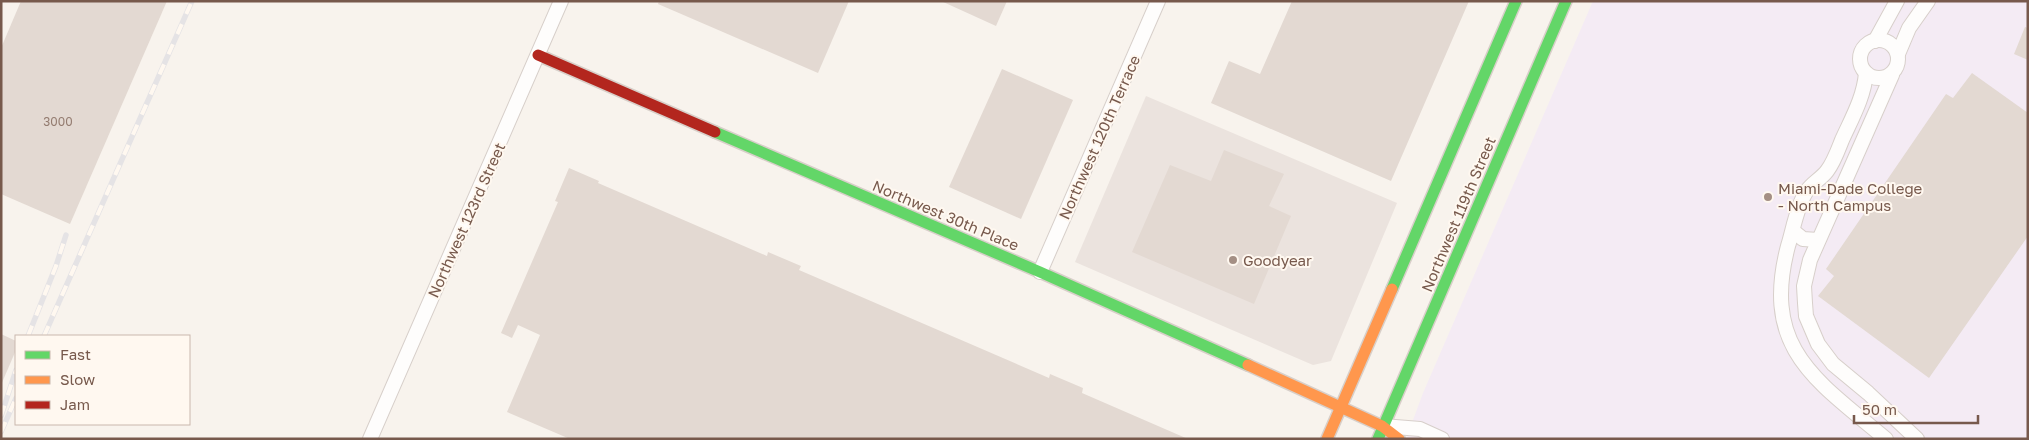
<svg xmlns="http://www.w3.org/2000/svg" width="2029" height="440" font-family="'Golos Text',sans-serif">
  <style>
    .industrial { fill: #ebe3de }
    .education { fill: #f4ebf4 }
    .building { fill: #e3d9d2 }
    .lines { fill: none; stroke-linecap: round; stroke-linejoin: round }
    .street-casing { stroke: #d7cfca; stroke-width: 16 }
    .fast-casing { stroke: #d8cfc9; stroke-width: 14 }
    .slow-casing { stroke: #d8cfc9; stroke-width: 14 }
    .jam-casing { stroke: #d8cfc9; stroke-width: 14 }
    .street { stroke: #fefdfc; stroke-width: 14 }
    .fast { stroke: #63d668; stroke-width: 11 }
    .slow { stroke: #ff974d; stroke-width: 11 }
    .jam { stroke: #b3261e; stroke-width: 11 }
    .rail-casing { stroke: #e5e3e5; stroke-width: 5.5 }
    .rail { stroke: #fff8f0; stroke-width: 4; stroke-dasharray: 11; stroke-linecap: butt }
    .poi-dot { fill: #a48f84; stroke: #fff8f0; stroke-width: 2 }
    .labels { text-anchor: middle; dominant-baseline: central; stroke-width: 4; stroke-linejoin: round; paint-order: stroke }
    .number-label { font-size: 12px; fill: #947c70 }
    .street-label { font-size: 15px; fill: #77594c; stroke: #fff8f0 }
    .poi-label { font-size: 15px; fill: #77594c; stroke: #fff8f0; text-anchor: start }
  </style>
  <rect width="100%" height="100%" fill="#f8f3ed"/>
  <polygon class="industrial" points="1146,96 1397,203 1331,361 1313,365 1075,262"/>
  <polygon class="education" points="1593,1 2028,1 2028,439 1406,439 1423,393"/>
  <g class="building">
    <polygon points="21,1 167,1 70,224 1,194 1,48"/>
    <polygon points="659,1 849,1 818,73 658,4"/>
    <polygon points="941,1 1007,1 996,26"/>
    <polygon points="1292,1 1469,1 1391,181 1211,103 1229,61 1260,74"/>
    <polygon points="2025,27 2028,28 2028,60 2014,54"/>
    <polygon points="1002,69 1073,100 1021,219 949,187"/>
    <polygon points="1972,73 2028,113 2028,236 1929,378 1818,296 1834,276 1826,269 1946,94 1953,98"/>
    <polygon points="1224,150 1284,174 1269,206 1291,216 1254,304 1132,252 1170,165 1211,181"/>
    <polygon points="569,168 599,181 598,183 767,256 768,252 801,266 799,270 1049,378 1050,374 1083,388 1082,393 1188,439 570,439 507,412 540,335 518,325 512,338 501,333 558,202 555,201"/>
    <polygon points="1,334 16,341 16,350 1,385"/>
  </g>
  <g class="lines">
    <defs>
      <g id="street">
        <circle cx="1879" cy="59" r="19"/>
        <polyline points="1875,41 1897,1"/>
        <polyline points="1898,54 1909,28 1928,1"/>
        <path d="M 1866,73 C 1864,97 1852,118 1842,140 C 1838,150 1834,162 1827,171 C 1821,179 1812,183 1806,192 C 1797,206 1793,230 1788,246 C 1761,349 1816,380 1886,439"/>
        <polyline points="1892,75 1810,260 1804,286 1805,303 1806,316 1818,344 1833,364 1868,393 1917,439"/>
        <polyline points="1793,231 1803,239 1818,240"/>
        <polyline points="1040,272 1158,1"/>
        <polyline points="1383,426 1420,429 1442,439"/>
        <polyline points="370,439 561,1"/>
      </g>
      <g id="fast">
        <polyline points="715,132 1040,272 1248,365"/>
        <polyline points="1392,289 1516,1"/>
        <polyline points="1378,439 1566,1"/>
      </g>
      <g id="slow">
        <polyline points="1248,365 1382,426 1399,439"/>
        <polyline points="1327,439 1392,289"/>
      </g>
      <polyline id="jam" points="538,55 715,132"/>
    </defs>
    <use href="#street" class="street-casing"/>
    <use href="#fast" class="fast-casing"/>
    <use href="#slow" class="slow-casing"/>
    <use href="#jam" class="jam-casing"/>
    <use href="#street" class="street"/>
    <use href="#fast" class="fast"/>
    <use href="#slow" class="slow"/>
    <use href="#jam" class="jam"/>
    <defs>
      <g id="rail">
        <polyline points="28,336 56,266 66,235"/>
        <polyline points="44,336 192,1"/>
        <polyline points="1,416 16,370"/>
        <polyline points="1,432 16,398"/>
      </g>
    </defs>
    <use href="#rail" class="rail-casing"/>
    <use href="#rail" class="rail"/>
  </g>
  <g class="poi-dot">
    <circle cx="1768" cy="197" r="5"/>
    <circle cx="1233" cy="260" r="5"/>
  </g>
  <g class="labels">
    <g class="number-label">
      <text x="58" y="121">3000</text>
    </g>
    <g class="street-label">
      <text transform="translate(1099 137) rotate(-66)">Northwest 120th Terrace</text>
      <text transform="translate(1458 214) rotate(-67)">Northwest 119th Street</text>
      <text transform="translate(946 215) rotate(23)">Northwest 30th Place</text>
      <text transform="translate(466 220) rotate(-66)">Northwest 123rd Street</text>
    </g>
    <g class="poi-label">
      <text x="1778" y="188">Miami-Dade College<tspan x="1778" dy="17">- North Campus</tspan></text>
      <text x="1243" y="260">Goodyear</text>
    </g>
  </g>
  <rect width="2029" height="440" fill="none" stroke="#77594c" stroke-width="5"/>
  <rect x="15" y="335" width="175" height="90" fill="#fff8f0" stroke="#c9b8ae"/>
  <rect x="25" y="351" width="25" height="8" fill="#63d668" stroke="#c9b8ae"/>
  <text x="60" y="360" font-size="15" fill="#77594c">Fast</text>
  <rect x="25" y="376" width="25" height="8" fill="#ff974d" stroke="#c9b8ae"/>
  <text x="60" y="385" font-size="15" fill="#77594c">Slow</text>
  <rect x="25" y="401" width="25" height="8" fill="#b3261e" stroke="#c9b8ae"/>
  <text x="60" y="410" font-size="15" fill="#77594c">Jam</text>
  <path d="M1854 415v8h124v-8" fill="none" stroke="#77594c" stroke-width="2.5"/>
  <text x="1862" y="415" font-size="15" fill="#77594c" stroke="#fff8f0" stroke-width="4" paint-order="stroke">50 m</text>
</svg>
